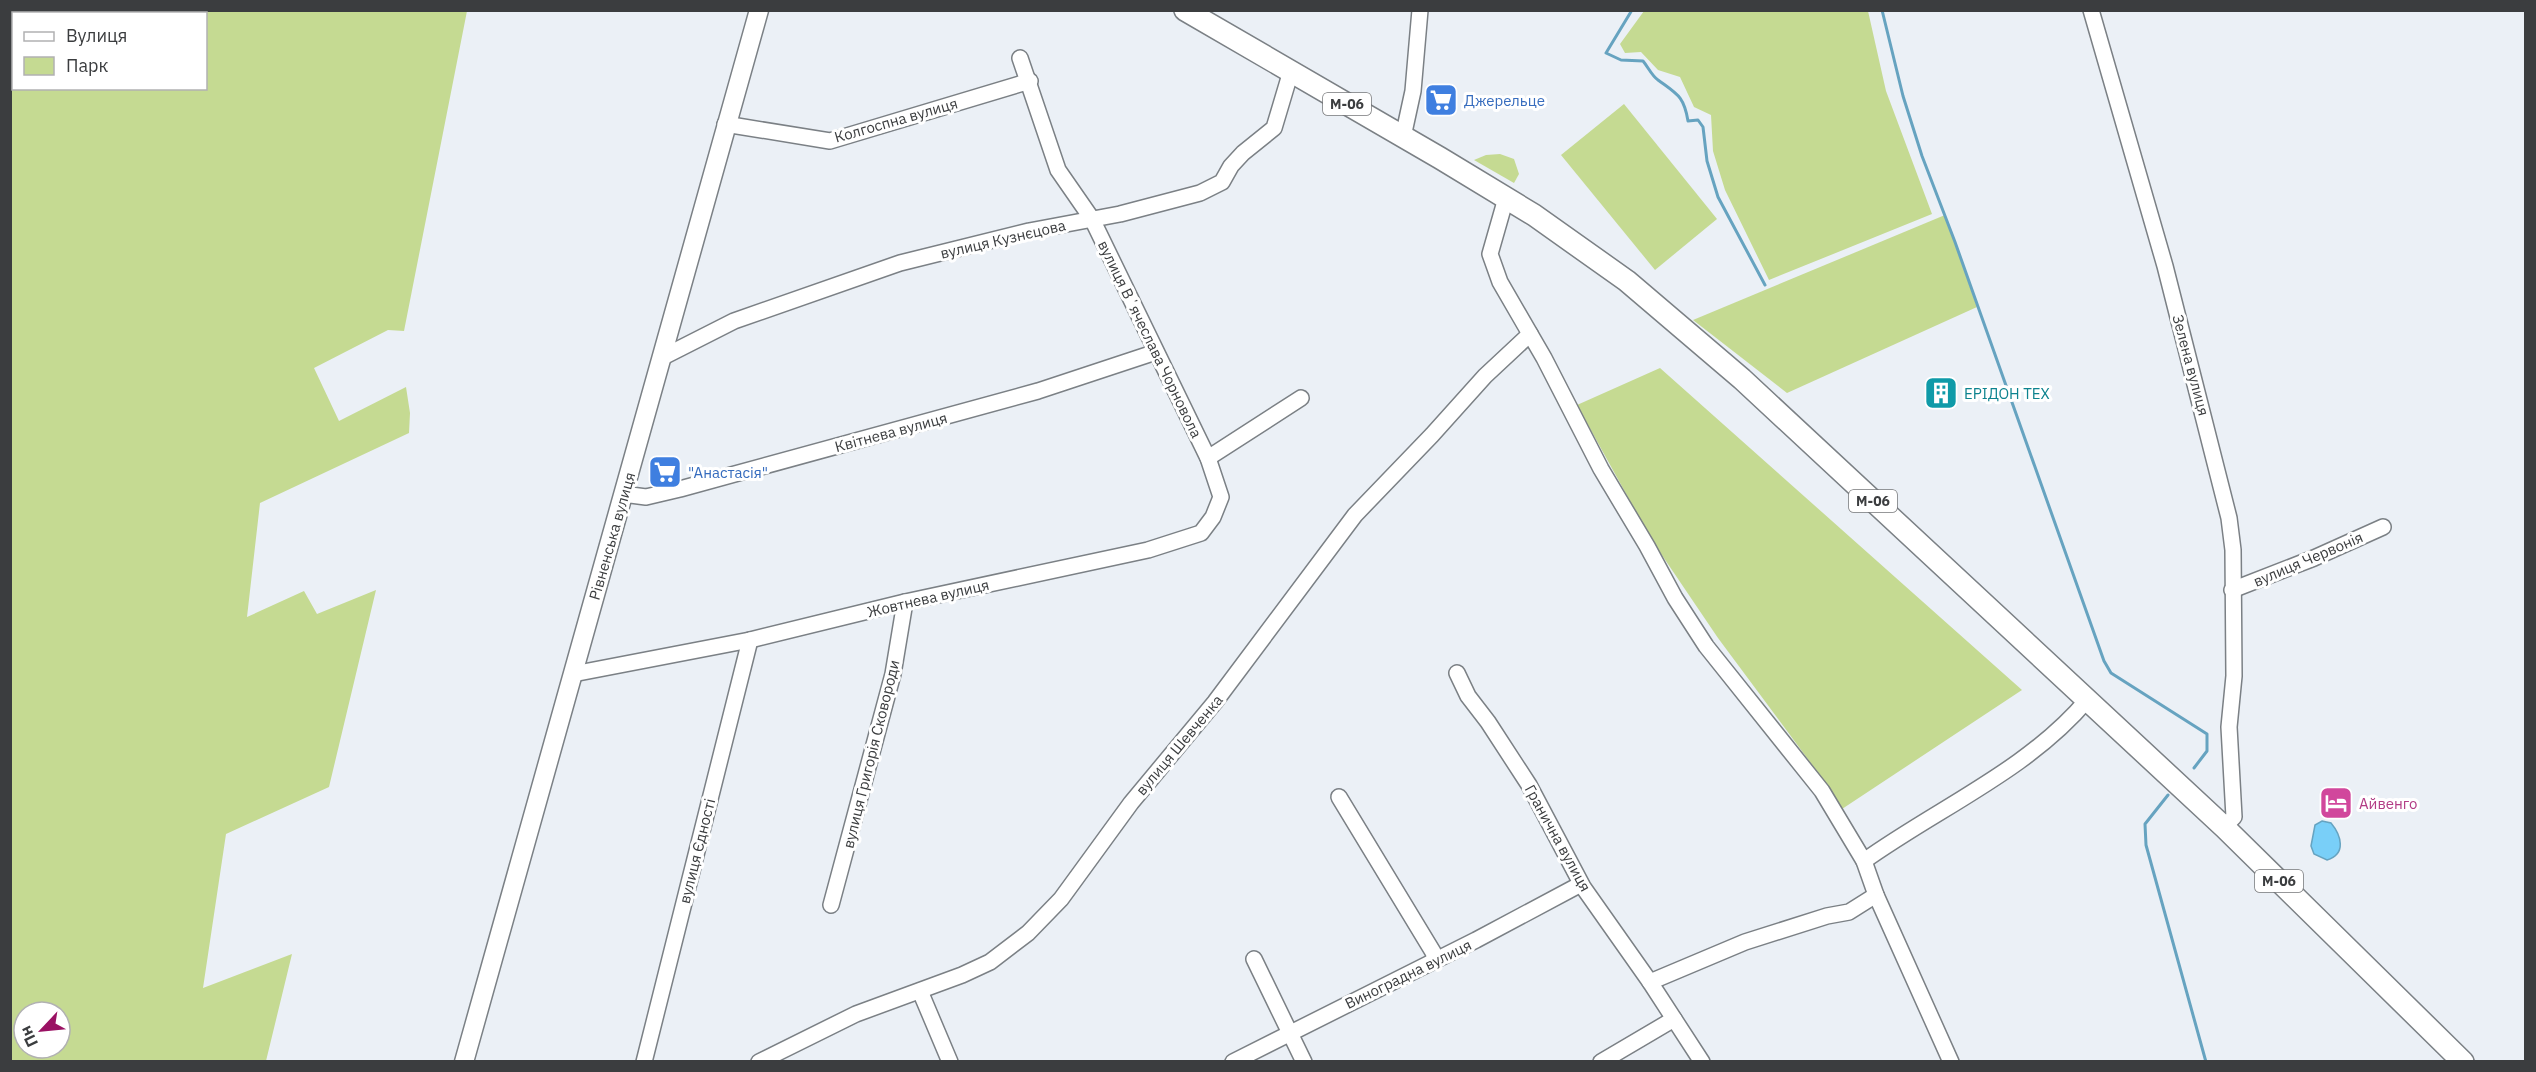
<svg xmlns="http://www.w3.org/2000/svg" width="2536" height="1072" font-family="'IBM Plex Sans',sans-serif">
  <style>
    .green { fill: #c5da92; fill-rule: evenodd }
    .water { fill: #79cff8; stroke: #66a3c0; stroke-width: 1.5 }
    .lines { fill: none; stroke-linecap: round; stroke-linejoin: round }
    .stream { stroke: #66a3c0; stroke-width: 3 }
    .minor-casing { stroke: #7b8085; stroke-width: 18 }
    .major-casing { stroke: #7b8085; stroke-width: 21 }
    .highway-casing { stroke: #7b8085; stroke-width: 24 }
    .minor { stroke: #fff; stroke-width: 15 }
    .major { stroke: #fff; stroke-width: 18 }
    .highway { stroke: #fff; stroke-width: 21 }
    .labels { text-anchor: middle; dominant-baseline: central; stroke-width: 6; stroke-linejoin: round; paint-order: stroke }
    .shield { fill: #fff; stroke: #767779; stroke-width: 1.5 }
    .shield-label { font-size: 14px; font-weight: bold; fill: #3b3d3f }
    .shop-label { font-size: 15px; fill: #366cbe; stroke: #fff; text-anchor: start }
    .street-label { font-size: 15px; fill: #3b3d3f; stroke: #fff }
    .culture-label { font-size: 15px; fill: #0d838f; stroke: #fff; text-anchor: start }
    .hotel-label { font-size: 15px; fill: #b23c85; stroke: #fff; text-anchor: start }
  </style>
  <rect width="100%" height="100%" fill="#ebf0f6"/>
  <g class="green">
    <path d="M 10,11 L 467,11 L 404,331 L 388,330 L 314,368 L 339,421 L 406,387 L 410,413 L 409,433 L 260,503 L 247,617 L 304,591 L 317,614 L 376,590 L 329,787 L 226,834 L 203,988 L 292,954 L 266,1061 L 11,1061 ZM 14,14 L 206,14 L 206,88 L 14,88 ZM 24,1012 L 60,1012 L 60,1048 L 24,1048 Z"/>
    <polygon points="1644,11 1868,11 1886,91 1932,214 1769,280 1725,190 1713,151 1711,115 1694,107 1680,77 1658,70 1641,52 1625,53 1620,44"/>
    <polygon points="1624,104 1717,219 1655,270 1561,155"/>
    <polygon points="1500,154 1514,159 1519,174 1514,183 1474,160 1486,155"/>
    <polygon points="1945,215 1977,307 1787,393 1693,320"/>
    <polygon points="1660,368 2022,690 1842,809 1833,793 1718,638 1651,539 1577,405"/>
  </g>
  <path class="water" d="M 2322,821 L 2331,823 C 2341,835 2347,854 2327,860 L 2314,854 L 2311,846 L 2315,825 Z"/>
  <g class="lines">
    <g class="stream">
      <path d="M 1632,10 L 1606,53 L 1621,60 L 1643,61 C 1648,67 1652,76 1658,80 C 1677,94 1684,96 1688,121 L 1698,120 L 1703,127 L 1707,161 L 1718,197 L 1765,285"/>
      <polyline points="1882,10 1903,96 1922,156 1955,242 2104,661 2111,673 2207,734 2207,751 2194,768"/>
      <polyline points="2168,795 2145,824 2146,845 2206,1062"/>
    </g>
    <defs>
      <g id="minor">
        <polyline points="2091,10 2165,266 2229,518 2233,550 2234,676 2229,727 2234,817 2224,827"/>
        <polyline points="725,124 830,141 1030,81"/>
        <polyline points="1403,137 1413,91 1420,10"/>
        <polyline points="1506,198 1490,254 1500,282 1544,358 1601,469 1647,546 1675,598 1706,646 1822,791 1864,861 1876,895 1951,1062"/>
        <polyline points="663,357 734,321 900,263 1029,231 1120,214 1200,193 1222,182 1231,166 1243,153 1274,128 1291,71"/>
        <polyline points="1208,458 1301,398"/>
        <polyline points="623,494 646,497 680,489 1038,391 1156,352"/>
        <polyline points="2232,590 2314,558 2383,527"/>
        <polyline points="1457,673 1468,696 1488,722 1529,785 1583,887 1650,982 1702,1062"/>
        <polyline points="573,674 750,640 905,602 1148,550 1201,533 1213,517 1221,497 1208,458 1092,219 1058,170 1020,58"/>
        <polyline points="1339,797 1433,952 1435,960"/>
        <path d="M 1864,861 C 1938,808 2028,770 2087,700"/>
        <polyline points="831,905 893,674 905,602"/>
        <polyline points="1254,959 1304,1062"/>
        <polyline points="1650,982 1745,942 1827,916 1849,912 1876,895"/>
        <polyline points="920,991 950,1062"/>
        <polyline points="644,1062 750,640"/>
        <polyline points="759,1062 856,1014 962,975 990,962 1028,933 1061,899 1131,803 1215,702 1355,515 1432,435 1485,376 1530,334"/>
        <polyline points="1233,1062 1476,940 1581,884"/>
        <polyline points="1601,1062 1674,1019"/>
      </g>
      <polyline id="major" points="464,1062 759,10"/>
      <polyline id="highway" points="1185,10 1440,158 1534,215 1627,281 1742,379 2224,827 2463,1062"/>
    </defs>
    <use href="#minor" class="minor-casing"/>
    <use href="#major" class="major-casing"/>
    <use href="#highway" class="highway-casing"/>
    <use href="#minor" class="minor"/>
    <use href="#major" class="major"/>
    <use href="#highway" class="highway"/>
  </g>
  <defs>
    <symbol id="supermarket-square" viewBox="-11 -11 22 22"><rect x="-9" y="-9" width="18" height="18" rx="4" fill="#3f7fe0" stroke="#fff"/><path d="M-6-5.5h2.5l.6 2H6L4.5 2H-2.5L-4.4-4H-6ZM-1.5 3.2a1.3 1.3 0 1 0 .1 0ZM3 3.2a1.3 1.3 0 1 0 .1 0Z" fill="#fff"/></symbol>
    <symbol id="building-square" viewBox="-11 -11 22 22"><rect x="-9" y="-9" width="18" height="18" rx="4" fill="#0f9aa8" stroke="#fff"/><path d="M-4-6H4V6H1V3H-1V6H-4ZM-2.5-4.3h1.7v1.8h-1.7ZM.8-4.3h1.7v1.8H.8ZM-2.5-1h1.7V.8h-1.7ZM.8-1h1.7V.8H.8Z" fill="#fff"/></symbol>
    <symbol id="hotel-square" viewBox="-11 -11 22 22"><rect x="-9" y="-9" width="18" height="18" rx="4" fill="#d1479c" stroke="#fff"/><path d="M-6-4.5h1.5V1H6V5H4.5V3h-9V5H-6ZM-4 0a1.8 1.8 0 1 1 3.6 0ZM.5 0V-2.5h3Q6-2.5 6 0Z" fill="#fff"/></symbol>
  </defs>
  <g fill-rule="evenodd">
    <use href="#supermarket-square" x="1422" y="81" width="38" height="38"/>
    <use href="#building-square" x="1922" y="374" width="38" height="38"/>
    <use href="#supermarket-square" x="646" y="453" width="38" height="38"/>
    <use href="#hotel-square" x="2317" y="784" width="38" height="38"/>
  </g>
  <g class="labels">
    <g class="shield">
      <rect x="1323" y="93" width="48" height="22" rx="4.5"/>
      <rect x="1849" y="490" width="48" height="22" rx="4.5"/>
      <rect x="2255" y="870" width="48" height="22" rx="4.5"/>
    </g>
    <g class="shield-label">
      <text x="1347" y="104">М-06</text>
      <text x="1873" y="501">М-06</text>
      <text x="2279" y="881">М-06</text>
    </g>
    <g class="shop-label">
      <text x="1464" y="100">Джерельце</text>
      <text x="688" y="472">"Анастасія"</text>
    </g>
    <g class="street-label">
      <text transform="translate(896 120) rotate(-16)">Колгоспна вулиця</text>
      <text transform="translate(1003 239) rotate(-13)">вулиця Кузнєцова</text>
      <text transform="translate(1150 339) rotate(64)">вулиця Вʼячеслава Чорновола</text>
      <text transform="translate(2191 365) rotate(75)">Зелена вулиця</text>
      <text transform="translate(891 432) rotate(-15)">Квітнева вулиця</text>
      <text transform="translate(612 536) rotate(-74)">Рівненська вулиця</text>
      <text transform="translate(2308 559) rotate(-23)">вулиця Червонія</text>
      <text transform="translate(928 598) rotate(-13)">Жовтнева вулиця</text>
      <text transform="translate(1179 745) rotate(-50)">вулиця Шевченка</text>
      <text transform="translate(871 754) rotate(-76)">вулиця Григорія Сковороди</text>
      <text transform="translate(1558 838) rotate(61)">Гранична вулиця</text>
      <text transform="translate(697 851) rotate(-76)">вулиця Єдності</text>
      <text transform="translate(1408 974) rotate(-26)">Виноградна вулиця</text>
    </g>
    <g class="culture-label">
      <text x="1964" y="393">ЕРІДОН ТЕХ</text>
    </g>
    <g class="hotel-label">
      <text x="2359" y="803">Айвенго</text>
    </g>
  </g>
  <rect width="2536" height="1072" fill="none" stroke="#3b3d3f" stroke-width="24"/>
  <rect x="12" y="12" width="195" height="78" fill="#ffffff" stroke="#b1b1b2" stroke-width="1.5"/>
  <rect x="24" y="32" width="30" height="9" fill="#ffffff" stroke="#b1b1b2" stroke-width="1.5"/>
  <text x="66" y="42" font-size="18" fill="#3b3d3f">Вулиця</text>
  <rect x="24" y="57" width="30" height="18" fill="#c5da92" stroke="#b1b1b2" stroke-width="1.5"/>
  <text x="66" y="72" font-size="18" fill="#3b3d3f">Парк</text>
  <g transform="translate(42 1030) rotate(244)"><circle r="28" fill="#ffffff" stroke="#b1b1b2" stroke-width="1.5"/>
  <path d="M0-4.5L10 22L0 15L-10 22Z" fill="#9a1163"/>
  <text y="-9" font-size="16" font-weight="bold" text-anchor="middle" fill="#3b3d3f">Пн</text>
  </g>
</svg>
